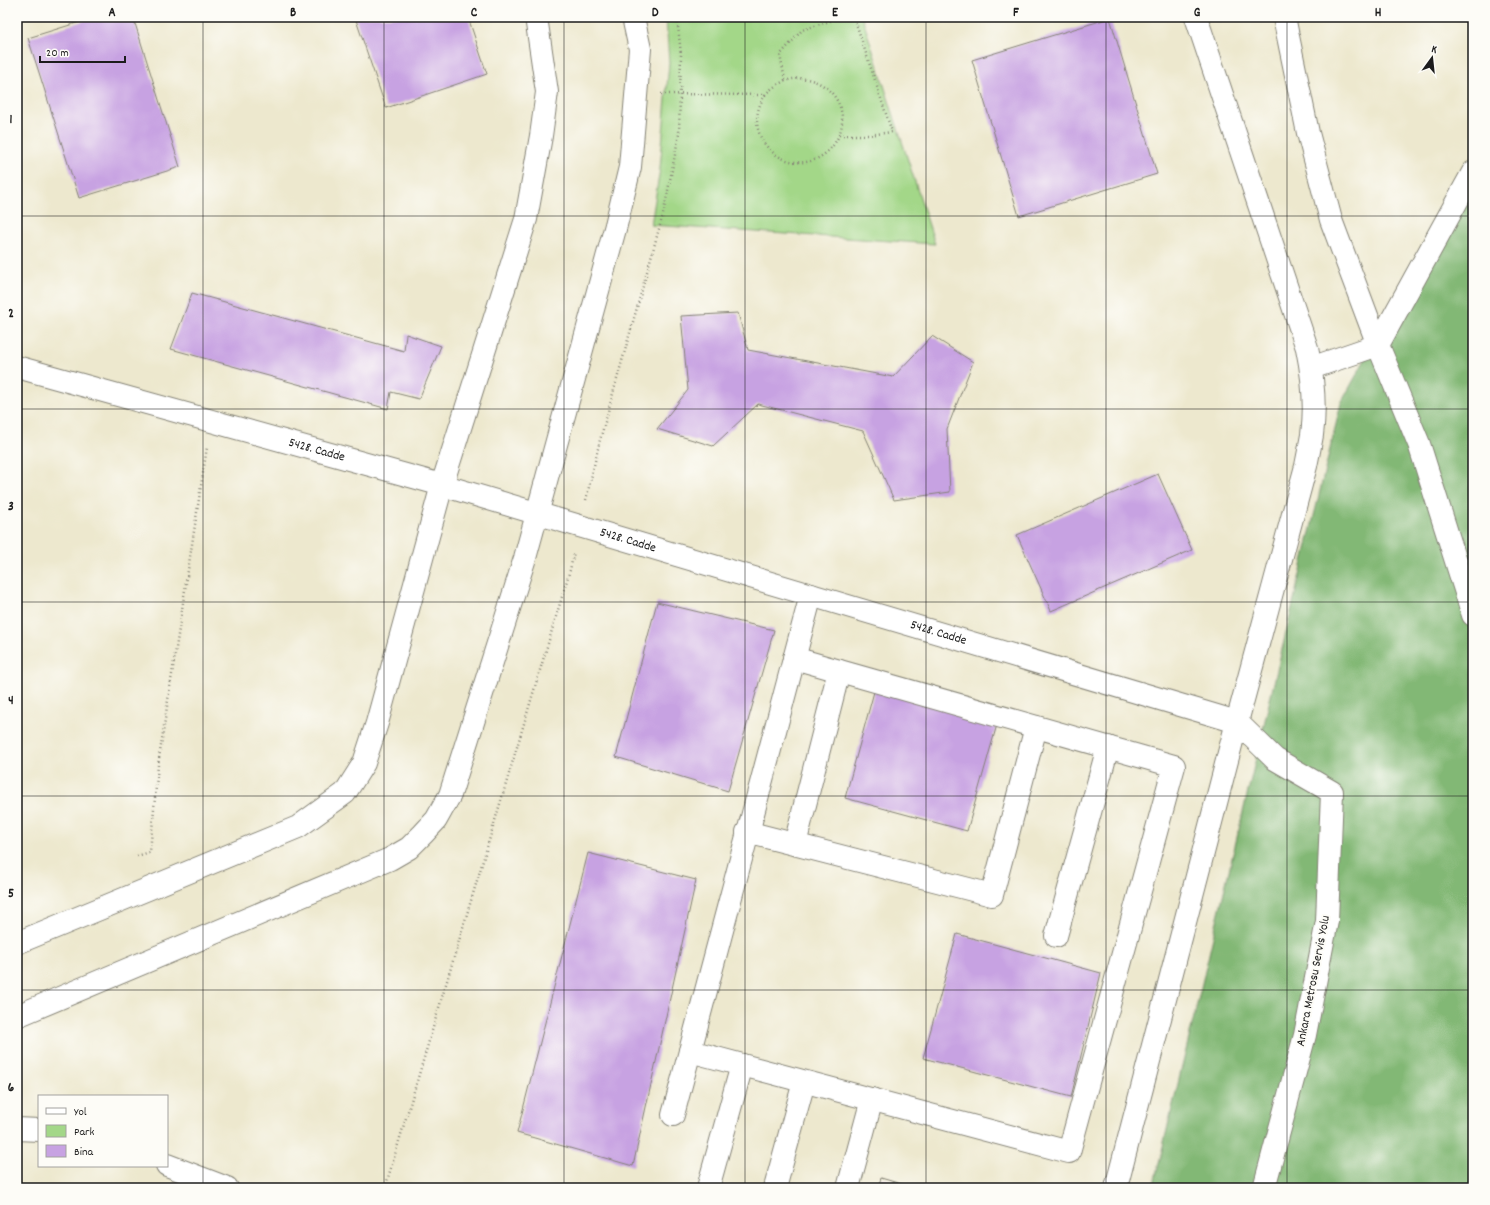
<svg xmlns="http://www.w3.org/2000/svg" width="1490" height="1205" font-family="Dekko,sans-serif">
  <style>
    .green { fill: #a3d788; stroke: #607a52 }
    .forest { fill: #82b874; stroke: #4f6a48 }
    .building { fill: #c7a2e2 }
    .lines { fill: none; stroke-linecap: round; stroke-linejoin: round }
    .minor-casing { stroke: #848275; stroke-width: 24 }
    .path { stroke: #848275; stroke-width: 2.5; stroke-dasharray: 1 3; stroke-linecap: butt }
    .minor { stroke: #fff; stroke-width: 22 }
    .grid { fill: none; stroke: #1c1c1c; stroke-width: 1; stroke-opacity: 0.55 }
    .labels { text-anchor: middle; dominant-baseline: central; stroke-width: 4; stroke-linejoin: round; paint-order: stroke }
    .street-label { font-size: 13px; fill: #1c1c1c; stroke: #fdfcf7 }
    .neatline { fill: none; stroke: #1c1c1c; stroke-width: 1.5 }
    .grid-label { font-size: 13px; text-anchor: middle; font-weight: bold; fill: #1c1c1c }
  </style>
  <rect width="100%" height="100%" fill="#fdfcf7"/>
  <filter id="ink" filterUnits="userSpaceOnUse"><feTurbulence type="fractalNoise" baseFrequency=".025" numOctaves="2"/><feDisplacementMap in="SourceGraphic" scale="8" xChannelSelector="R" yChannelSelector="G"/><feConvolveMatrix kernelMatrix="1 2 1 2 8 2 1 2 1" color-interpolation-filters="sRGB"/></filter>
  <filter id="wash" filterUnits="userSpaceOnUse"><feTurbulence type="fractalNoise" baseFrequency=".012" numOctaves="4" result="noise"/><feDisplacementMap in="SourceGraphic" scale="16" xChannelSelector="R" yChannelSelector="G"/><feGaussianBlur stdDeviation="0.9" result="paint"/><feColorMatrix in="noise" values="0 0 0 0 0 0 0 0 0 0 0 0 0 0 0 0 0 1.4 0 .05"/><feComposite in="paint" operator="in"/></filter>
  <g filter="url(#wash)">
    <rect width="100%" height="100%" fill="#ede8ce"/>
    <polygon class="green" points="666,17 862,17 935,244 651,225 660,169 669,63"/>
    <polygon class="forest" points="1473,164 1473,1188 1153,1188 1341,403"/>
    <g id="blocks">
      <g class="building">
        <polygon points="96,17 133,17 180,167 79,198 28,38"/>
        <polygon points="355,17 468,17 487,74 386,108"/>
        <polygon points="1110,18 1157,174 1019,216 972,60"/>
        <polygon points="192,293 404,351 406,334 441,346 419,399 391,392 388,409 171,349"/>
        <polygon points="738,313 748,350 893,377 932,336 973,362 947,429 950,492 894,500 863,431 758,404 713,446 657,429 688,390 681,316"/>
        <polygon points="1158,474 1192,550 1051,611 1017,535"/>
        <polygon points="657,602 774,630 728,791 616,757"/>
        <polygon points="875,688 998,721 967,831 845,798"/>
        <polygon points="588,853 696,880 633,1166 517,1133"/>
        <polygon points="957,934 1101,973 1071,1097 923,1058"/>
        <polygon points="881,1178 915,1188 878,1188"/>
      </g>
    </g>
  </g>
  <g filter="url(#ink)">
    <use href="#blocks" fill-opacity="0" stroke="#848275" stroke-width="1"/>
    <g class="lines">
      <defs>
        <g id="minor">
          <polyline points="1284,17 1308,133 1331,220 1378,345 1419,444 1473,615"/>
          <path id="s1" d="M 17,367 L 442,485 L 1237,722 L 1275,759 L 1332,792 L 1327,921 L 1305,1035 L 1264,1188"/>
          <polyline points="1311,368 1378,345 1473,172"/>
          <polyline points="747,832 992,895 1036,727"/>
          <polyline points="795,844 839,671"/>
          <polyline points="1056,936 1108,747"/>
          <polyline points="17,943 298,827 345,793 364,763 377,723 442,485 526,219 541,136 547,92 536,17"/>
          <polyline points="17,1016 390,859 409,848 423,834 436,820 450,795 525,558 616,225 630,167 640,49 633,17"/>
          <polyline points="690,1051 1069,1152 1174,766 794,658"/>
          <polyline points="673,1115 811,595"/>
          <polyline points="17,1129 39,1130"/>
          <polyline points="167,1165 227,1188"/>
          <polyline points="708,1188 742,1065"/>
          <polyline points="775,1188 804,1082"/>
          <polyline points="848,1188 872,1099"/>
          <path d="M 1116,1188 L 1237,722 L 1306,466 C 1308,456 1310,446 1312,435 C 1316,406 1313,377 1307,348 L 1196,17"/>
        </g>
      </defs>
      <use href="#minor" class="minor-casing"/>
      <g class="path">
        <polyline points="785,80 780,55 802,30 842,17"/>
        <path d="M 661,94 L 765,95 C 804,53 861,99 836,141 C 806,190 733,146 765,95"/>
        <polyline points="839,135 869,135 892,132 854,17"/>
        <polyline points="586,500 600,440 664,211 679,134 681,54 677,17"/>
        <polyline points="137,856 150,852 158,765 207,447"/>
        <polyline points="385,1188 570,570 574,552"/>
      </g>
      <use href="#minor" class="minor"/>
    </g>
  </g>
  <path class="grid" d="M 203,17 L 203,1188M 384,17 L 384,1188M 564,17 L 564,1188M 745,17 L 745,1188M 926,17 L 926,1188M 1106,17 L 1106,1188M 1287,17 L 1287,1188M 17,216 L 1473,216M 17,409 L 1473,409M 17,602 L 1473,602M 17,796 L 1473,796M 17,990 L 1473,990"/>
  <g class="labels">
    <g class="street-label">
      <text stroke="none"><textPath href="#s1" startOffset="311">5428. Cadde</textPath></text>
      <text stroke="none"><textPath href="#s1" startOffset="635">5428. Cadde</textPath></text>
      <text stroke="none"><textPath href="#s1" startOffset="959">5428. Cadde</textPath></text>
      <text transform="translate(1314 981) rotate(-79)">Ankara Metrosu Servis Yolu</text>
    </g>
  </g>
  <rect width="1490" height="1205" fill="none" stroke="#fdfcf7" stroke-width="44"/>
  <rect x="38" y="1095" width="130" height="72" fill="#fdfcf7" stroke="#a3a29f"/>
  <rect x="46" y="1108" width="20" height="6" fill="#ffffff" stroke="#a3a29f"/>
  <text x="74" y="1115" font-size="12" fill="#1c1c1c">Yol</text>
  <rect x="46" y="1125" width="20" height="12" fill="#a3d788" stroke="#a3a29f"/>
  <text x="74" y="1135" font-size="12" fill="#1c1c1c">Park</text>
  <rect x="46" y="1145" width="20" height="12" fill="#c7a2e2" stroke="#a3a29f"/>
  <text x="74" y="1155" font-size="12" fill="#1c1c1c">Bina</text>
  <g transform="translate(1432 58) rotate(15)" stroke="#fdfcf7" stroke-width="3" paint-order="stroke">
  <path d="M0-3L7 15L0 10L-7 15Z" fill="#1c1c1c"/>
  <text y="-6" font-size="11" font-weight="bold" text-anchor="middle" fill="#1c1c1c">K</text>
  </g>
  <path d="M40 56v6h85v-6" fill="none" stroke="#1c1c1c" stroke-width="2"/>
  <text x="46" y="56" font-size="12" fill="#1c1c1c" stroke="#fdfcf7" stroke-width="3" paint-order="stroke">20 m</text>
  <rect x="22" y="22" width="1446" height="1161" class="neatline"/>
  <g class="grid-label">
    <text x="112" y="16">A</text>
    <text x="293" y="16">B</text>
    <text x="474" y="16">C</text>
    <text x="655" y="16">D</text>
    <text x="835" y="16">E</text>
    <text x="1016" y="16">F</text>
    <text x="1197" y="16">G</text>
    <text x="1378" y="16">H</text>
    <text x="11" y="123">1</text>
    <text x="11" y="317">2</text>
    <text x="11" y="510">3</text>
    <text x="11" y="704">4</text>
    <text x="11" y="897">5</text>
    <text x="11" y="1091">6</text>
  </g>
</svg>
